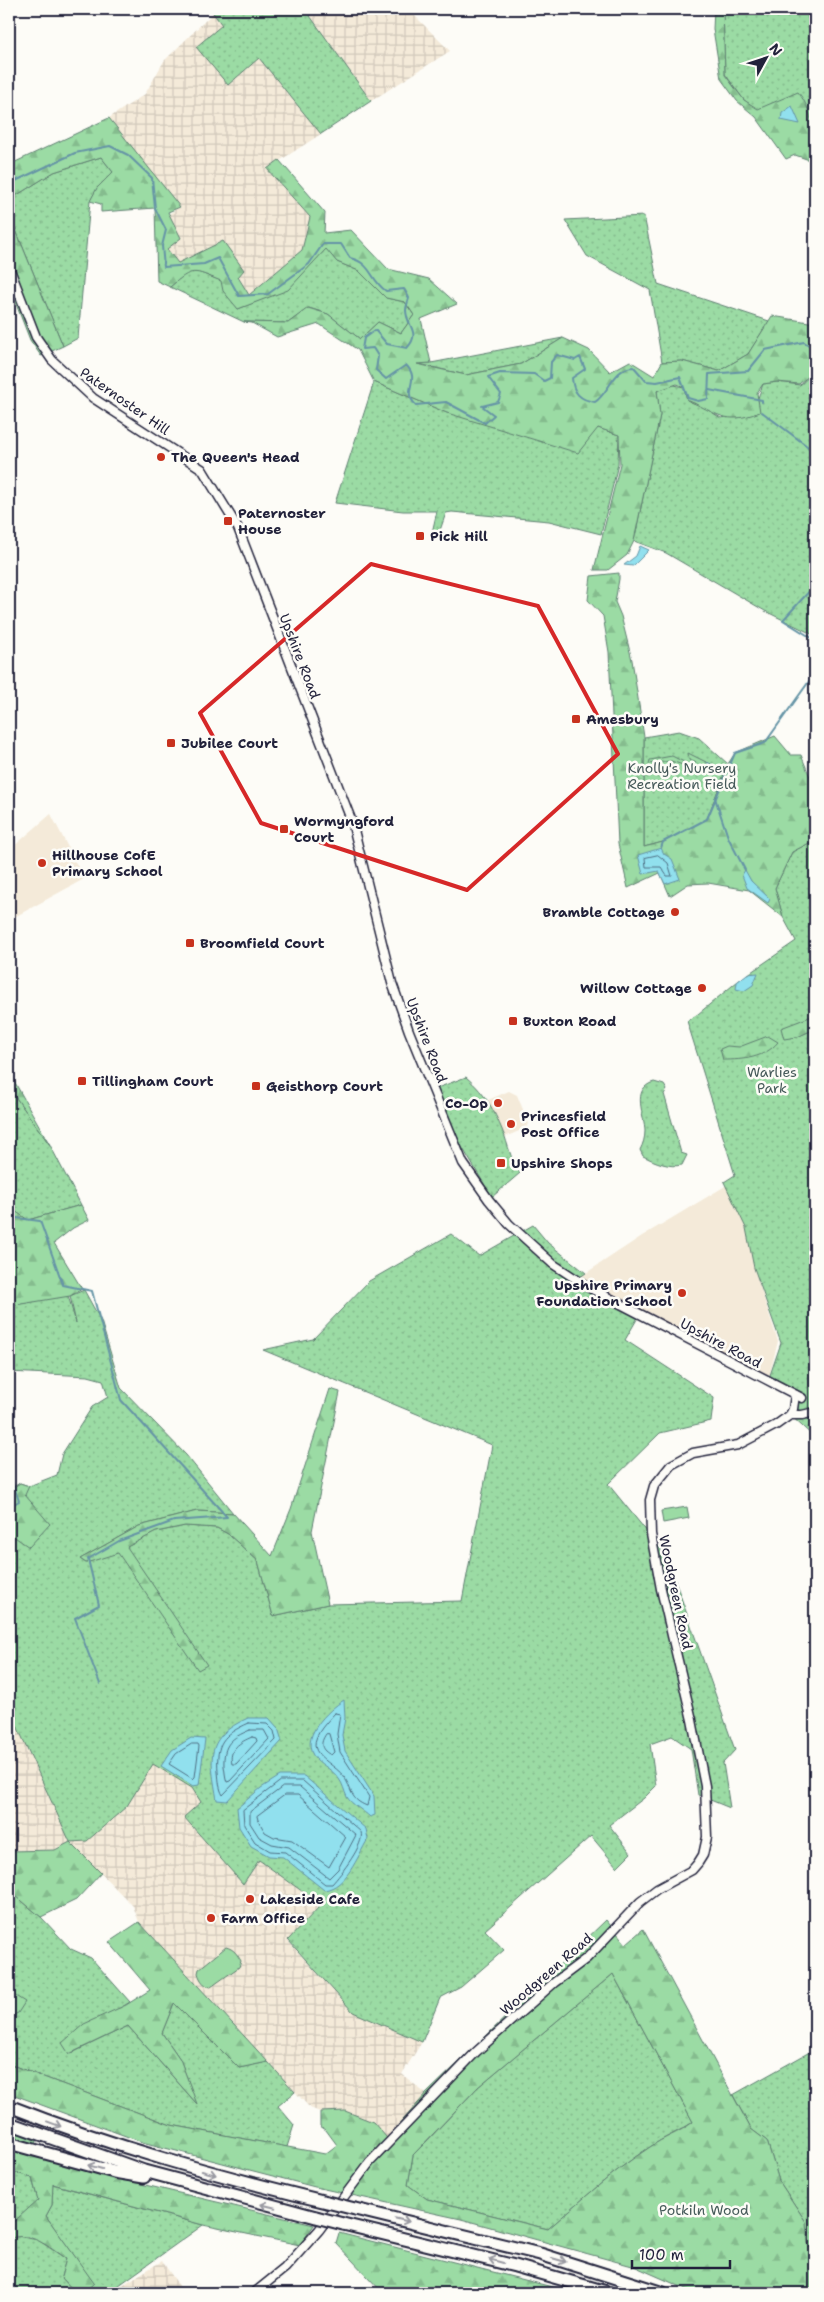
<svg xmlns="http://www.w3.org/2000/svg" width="824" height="2302" font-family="'Shantell Sans',sans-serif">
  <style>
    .built { fill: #f4ead9 }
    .industrial { fill: url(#industrial-grid) }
    .green { fill: url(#green-dots); stroke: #5e7e70 }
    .forest { fill: url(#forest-firs); stroke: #5e7e70; fill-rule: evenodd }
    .wetland { fill: url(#wetland-marsh); stroke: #5e7e70 }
    .pitch { fill: #9bdba4; stroke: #5e7e70 }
    .water { fill: #91e0ee; stroke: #6594a6 }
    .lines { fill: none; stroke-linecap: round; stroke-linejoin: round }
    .shore { stroke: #4e6e83; stroke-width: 1 }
    .stream { stroke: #6594a6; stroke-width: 2 }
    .minor-casing { stroke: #22223b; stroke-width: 11 }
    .highway-casing { stroke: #22223b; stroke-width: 15 }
    .minor { stroke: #fdfcf7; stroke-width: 8 }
    .highway { stroke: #fdfcf7; stroke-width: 11 }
    .highway-bridge-casing { stroke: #22223b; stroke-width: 15; stroke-linecap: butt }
    .highway-bridge { stroke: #fdfcf7; stroke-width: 11 }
    .oneway { stroke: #9a9aa2 }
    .marked { fill: none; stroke: #d62828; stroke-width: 4; stroke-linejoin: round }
    .poi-dot { fill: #c8321e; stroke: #fdfcf7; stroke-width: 2 }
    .labels { text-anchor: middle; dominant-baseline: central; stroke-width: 5; stroke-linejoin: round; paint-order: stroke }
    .street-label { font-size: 14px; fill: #22223b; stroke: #fdfcf7 }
    .poi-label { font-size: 14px; font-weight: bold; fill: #22223b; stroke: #fdfcf7; text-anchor: start }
    .park-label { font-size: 14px; fill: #465a5a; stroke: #fdfcf7 }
  </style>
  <defs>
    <pattern id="industrial-grid" width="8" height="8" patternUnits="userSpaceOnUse" patternTransform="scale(1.25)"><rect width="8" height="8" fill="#f4ead9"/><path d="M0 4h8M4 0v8" fill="none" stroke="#d1c8bb"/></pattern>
    <pattern id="green-dots" width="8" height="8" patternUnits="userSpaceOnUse" patternTransform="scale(1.25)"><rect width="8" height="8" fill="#9bdba4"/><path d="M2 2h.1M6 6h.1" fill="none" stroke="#85bc8e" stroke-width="1.8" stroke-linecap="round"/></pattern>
    <pattern id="forest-firs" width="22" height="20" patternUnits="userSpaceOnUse" patternTransform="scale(1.25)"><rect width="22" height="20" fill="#9bdba4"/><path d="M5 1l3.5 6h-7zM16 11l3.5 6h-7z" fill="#85bc8e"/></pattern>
    <pattern id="wetland-marsh" width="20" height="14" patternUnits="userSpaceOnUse" patternTransform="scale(1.25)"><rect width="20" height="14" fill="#9bdba4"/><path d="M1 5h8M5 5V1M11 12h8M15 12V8" fill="none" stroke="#85bc8e"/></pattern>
  </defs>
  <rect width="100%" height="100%" fill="#fdfcf7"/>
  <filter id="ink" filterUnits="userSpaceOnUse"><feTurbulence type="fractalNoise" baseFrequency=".02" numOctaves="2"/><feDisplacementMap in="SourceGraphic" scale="10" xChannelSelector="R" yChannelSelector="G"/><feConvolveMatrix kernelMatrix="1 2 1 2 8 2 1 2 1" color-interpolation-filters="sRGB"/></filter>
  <g filter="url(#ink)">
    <g class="built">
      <polygon points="51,814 84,879 9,920 9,843 13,847"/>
      <polygon points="509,1091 517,1095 529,1124 526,1128 505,1137 488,1100"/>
      <polygon points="727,1185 746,1228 754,1268 778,1341 768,1381 577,1279 642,1236"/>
    </g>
    <g class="industrial">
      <polygon points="305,9 408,9 450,51 371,101"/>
      <polygon points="213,13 222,25 227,85 259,58 321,134 267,169 310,217 302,250 249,295 238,277 178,263 166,249 169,214 179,207 109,118 145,94 164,61"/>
      <polygon points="12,1715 70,1842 127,1806 153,1764 192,1788 201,1802 184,1817 243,1884 259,1860 321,1905 288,1941 353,2012 422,2042 402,2074 426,2094 387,2139 345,2111 320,2112 310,2108 139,1922 133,1906 70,1842 55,1850 9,1851 9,1717"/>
      <polygon points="162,2261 184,2293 109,2293"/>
    </g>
    <g class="green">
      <polygon points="218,9 305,9 371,101 321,134 259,58 228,85 196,47 222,25 213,13"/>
      <polygon points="723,9 815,9 815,151 744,100 725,74"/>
      <polygon points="101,157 113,172 99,186 90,201 78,338 63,346 9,213 9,200 54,172"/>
      <polygon points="644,216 658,284 769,321 748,354 719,371 682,361 662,362 650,290 587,256 565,220"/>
      <polygon points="326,248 337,262 359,271 386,298 405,302 414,315 401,333 378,322 360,339 328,314 309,308 288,323 244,322 170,287 187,272 198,272 222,281 238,309 288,289"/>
      <polygon points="563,338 521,364 466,375 415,363 431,363"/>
      <polygon points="815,371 815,638 810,633 765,611 666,553 634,541 660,415 657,391 674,385 684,387 687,400 705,408 721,418 759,412 758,398 763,384 777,382 800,385"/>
      <polygon points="374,382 447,413 598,428 619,435 618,464 601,534 549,521 452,512 446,513 438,536 431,537 437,511 403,511 335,503"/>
      <polygon points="679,731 699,738 728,764 707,819 663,842 644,847 644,737"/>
      <polygon points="815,840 815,1015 781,1029 797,1037 815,1029 815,1438 790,1415 795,1395 768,1381 781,1343 754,1268 746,1228 724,1182 735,1175 687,1021 698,1014 738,981 796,941 783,917 775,888 792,852"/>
      <path d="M 466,1077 C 487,1095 495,1112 505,1137 C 509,1149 512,1162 520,1173 L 492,1197 L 462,1147 L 432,1090 Z"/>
      <path d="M 654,1082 L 664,1085 L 667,1090 L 664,1094 L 681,1153 L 687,1155 L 682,1165 C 669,1168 655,1162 643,1156 L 640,1150 C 643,1144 645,1138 645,1131 C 645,1115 630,1089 654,1082 Z"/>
      <polygon points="9,1088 50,1145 81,1205 28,1220 9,1207"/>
      <polygon points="533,1225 548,1243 586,1273 577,1279 640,1314 625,1340 714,1398 711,1421 660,1433 608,1484 666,1555 735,1750 723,1763 730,1808 698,1795 691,1749 672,1736 650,1744 656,1786 644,1798 609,1825 631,1853 617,1867 591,1836 485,1930 504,1950 461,1987 440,1998 422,2042 353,2012 288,1940 321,1905 259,1860 243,1884 184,1817 201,1802 192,1788 153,1764 127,1806 87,1841 70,1842 12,1715 9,1717 9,1490 20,1483 29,1486 57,1475 62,1454 92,1407 108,1397 103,1380 88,1376 9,1372 9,1306 68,1295 76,1323 70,1296 84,1290 101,1321 121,1388 186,1455 233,1513 197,1511 139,1526 80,1559 86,1563 126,1547 156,1532 185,1526 217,1528 228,1534 258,1561 273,1616 328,1604 462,1601 492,1445 263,1350 313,1339 369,1281 451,1234 479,1256"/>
      <polygon points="9,1890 41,1917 71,1949 91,1958 130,2002 64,2043 70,2054 128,2026 196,2103 180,2059 162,2033 174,2003 239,2068 268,2062 295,2092 278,2106 294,2125 287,2147 171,2125 9,2064"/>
      <path d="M 613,1974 L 693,2122 C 679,2132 664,2137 650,2147 C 613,2171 581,2201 548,2229 L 427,2199 L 408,2185 L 413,2155 L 427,2141 L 478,2087 Z"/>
      <polygon points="815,2049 815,2256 808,2244 806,2222 779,2181 767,2141 751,2129 733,2095"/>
      <polygon points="9,2170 32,2178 38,2201 9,2226"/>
      <polygon points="52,2184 203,2225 108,2293 83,2293 93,2283 46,2216 52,2205"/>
      <polygon points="17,2236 38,2240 66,2259 61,2277 76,2293 9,2293 9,2239"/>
    </g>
    <g class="forest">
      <path d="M 714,9 L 723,9 L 725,75 L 744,100 L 758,109 L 798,92 C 814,112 815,138 815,162 L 795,155 L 786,159 L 756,117 L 737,101 L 721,79 L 713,29 Z"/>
      <path d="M 109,118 L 180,207 L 168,212 L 181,238 L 167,249 L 178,263 L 223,241 L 244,270 L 238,277 L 249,295 L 302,250 L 310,217 L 267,169 L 279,160 L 325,213 L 324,233 L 351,230 L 388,269 L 429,279 L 457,304 L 421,319 L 431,363 L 417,364 L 466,375 L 521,364 L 563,338 L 589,350 L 610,372 L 630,361 L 654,376 L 662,362 L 682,361 L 719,371 L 748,354 L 772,316 L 815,323 L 815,371 L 799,384 L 777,382 L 763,384 L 757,393 L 760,412 C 724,426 718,413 687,400 L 684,387 L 677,384 L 657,391 L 660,415 L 634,541 L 627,555 L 608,570 L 594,570 L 620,464 L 619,435 L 598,428 L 578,453 L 447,413 L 374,382 L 358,350 L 319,324 L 277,337 L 252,323 L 244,322 L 288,323 L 308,308 L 328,314 L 360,339 L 378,322 L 401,333 L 414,315 L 405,302 L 386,298 L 359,271 L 337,262 L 326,249 L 288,290 L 238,309 L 223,291 L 221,281 C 193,270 193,267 170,287 L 157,281 L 155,208 L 101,212 L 101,204 L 90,201 L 97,188 L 113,172 L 101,157 L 54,172 L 9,200 L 9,165 Z"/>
      <polygon points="9,213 63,346 41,356 30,340 9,286"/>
      <polygon points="619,573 619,579 615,602 621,616 632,660 644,737 644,847 663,842 707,819 728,764 735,753 775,736 791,755 801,755 815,789 815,840 792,852 775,888 783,917 749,890 708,883 688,884 670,896 660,873 628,888 618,844 609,652 603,616 588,600 591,576"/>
      <polygon points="815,1015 815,1029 797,1037 784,1039 781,1028"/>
      <path d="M 768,1036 L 778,1042 C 765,1058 743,1060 723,1060 L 720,1049 L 727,1046 L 739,1047 Z"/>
      <polygon points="9,1072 50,1145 9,1088"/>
      <polygon points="81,1205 89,1220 73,1228 54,1243 82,1289 70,1296 9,1306 9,1207 28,1220"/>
      <polygon points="330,1389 340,1392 312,1531 328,1604 273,1616 258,1561 228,1534 217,1528 185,1526 156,1532 127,1547 207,1665 198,1670 118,1553 86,1563 80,1559 139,1526 197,1511 233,1513 272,1556 291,1509"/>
      <polygon points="20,1483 29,1486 25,1495 50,1524 29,1547 9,1533 9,1490"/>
      <polygon points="70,1842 101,1873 76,1900 41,1917 9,1890 9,1851 55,1850"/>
      <path d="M 606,1920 L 626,1944 L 643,1929 L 751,2129 L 767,2141 L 779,2181 L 806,2222 L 808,2244 L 815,2256 L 811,2269 L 815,2279 L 815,2293 L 695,2293 L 636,2267 L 461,2219 L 315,2187 L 142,2142 L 9,2093 L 9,2064 L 171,2125 L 325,2154 L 337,2145 L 326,2130 L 320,2126 L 320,2112 L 345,2111 L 373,2122 L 387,2138 L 426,2094 ZM 613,1974 L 693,2122 C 679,2133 664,2137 650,2147 C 613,2171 581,2201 548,2229 L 427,2199 L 408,2185 L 413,2155 L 478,2087 Z"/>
      <polygon points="139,1922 268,2062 239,2068 174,2003 162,2033 180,2059 197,2104 128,2026 69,2054 62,2043 84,2024 126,2005 150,1990 109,1942"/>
      <polygon points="9,1992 25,2002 18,2013 9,2017"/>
      <polygon points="9,2130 37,2141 36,2147 9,2139"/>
      <path d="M 9,2150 L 124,2180 L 314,2225 L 300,2245 L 203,2225 L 53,2184 L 52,2205 L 46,2216 L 94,2283 L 83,2293 L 76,2293 L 61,2277 L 66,2259 C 49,2247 30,2230 9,2239 L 9,2226 L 38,2200 L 32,2178 L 9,2170 Z"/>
      <polygon points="339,2233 576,2293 383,2293 336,2243"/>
    </g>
    <g class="wetland">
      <polygon points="688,753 720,769 720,772 689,760"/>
      <polygon points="672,756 686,763 686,766 671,761 649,764 650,760"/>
    </g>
    <g class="pitch">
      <polygon points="687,1507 689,1518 663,1523 661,1511"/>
      <path d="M 226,1947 C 234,1949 237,1954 241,1961 L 239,1967 L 211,1987 C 204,1986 200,1980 198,1973 L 199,1969 Z"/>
    </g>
    <g class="water">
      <polygon points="792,106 800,124 781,120 782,113"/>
      <polygon points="640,546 649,550 633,566 624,565 636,556"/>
      <polygon points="661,848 664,854 672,859 680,879 665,884 659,871 643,874 638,855"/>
      <polygon points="745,870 751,881 770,899 768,903 747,888 742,875"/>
      <polygon points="758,973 753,985 744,991 736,989 737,982 747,974"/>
      <path d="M 344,1700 L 345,1718 L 342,1735 L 345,1751 L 374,1796 L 375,1815 L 370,1817 C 364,1811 351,1804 347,1797 C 344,1791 343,1784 339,1779 C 333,1770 323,1766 316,1759 C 297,1739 328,1710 344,1700 Z"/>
      <path d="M 248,1718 L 269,1718 L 278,1728 L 282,1741 L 227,1801 L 217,1800 C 210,1758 204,1738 248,1718 Z"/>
      <polygon points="191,1738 205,1739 199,1785 193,1786 161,1766 172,1750"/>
      <path d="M 280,1776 L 304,1776 L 366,1829 L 368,1839 C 357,1857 347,1887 324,1890 L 283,1857 L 269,1856 L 251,1846 L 239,1827 L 237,1808 L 261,1788 Z"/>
    </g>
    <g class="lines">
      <g class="shore">
        <polygon points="658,855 668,863 672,876 667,876 661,867 646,867 645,858"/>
        <path d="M 335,1713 L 340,1714 L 337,1734 L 340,1752 L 369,1797 L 367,1806 C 349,1799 353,1790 344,1777 C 337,1766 317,1759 315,1746 C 314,1734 328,1721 335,1713 Z"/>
        <path d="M 249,1723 L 267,1724 L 274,1731 L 276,1740 L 223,1795 C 219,1789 219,1780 218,1772 C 216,1743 222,1735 249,1723 Z"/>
        <path d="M 250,1730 L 264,1730 L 269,1739 L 230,1781 L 227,1782 C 225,1777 225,1771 224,1766 C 223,1744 231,1738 250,1730 Z"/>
        <path d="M 329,1734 L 334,1752 L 331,1755 C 321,1750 319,1744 326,1734 Z"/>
        <path d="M 252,1737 L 256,1738 L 257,1741 L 236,1764 L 232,1764 C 228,1749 240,1742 252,1737 Z"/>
        <polygon points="192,1744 198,1744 199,1746 195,1777 193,1779 169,1764 176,1754"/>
        <path d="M 281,1781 L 303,1781 L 361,1832 C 365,1844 341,1874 332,1884 L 325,1884 L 285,1852 L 270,1851 L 255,1842 L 244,1825 L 243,1810 Z"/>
        <polygon points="283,1787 300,1787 356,1835 338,1869 329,1878 289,1847 272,1844 259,1837 250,1823 250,1812"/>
        <polygon points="285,1795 298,1795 346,1837 329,1867 292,1840 274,1837 265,1832 258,1820 257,1816"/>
      </g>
      <g class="stream">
        <path d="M 9,184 L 75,153 L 110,146 L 128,155 L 152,178 L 155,208 L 166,230 L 162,246 L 164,267 L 204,264 L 218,258 L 239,296 L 268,294 L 309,264 L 323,244 L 341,244 L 350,258 C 372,263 370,280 386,291 L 404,289 L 409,298 C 408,302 406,306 406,310 C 406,326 422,332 407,348 L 387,344 L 375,330 L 364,338 L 362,349 L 373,348 L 378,356 L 376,370 L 386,379 L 406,365 C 422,381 400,390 416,405 L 446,402 L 485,423 L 494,415 L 482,406 L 498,402 L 501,394 L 488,377 L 500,373 L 534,374 L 544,381 L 550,378 L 551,362 L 557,355 L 575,360 L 580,357 L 585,369 L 572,378 C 573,393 580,400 595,402 C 609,393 614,367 634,367 L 646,381 L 657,382 L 680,377 L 688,398 L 698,401 L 708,399 L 709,374 L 748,371 L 765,350 L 804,342 L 815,349"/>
        <polyline points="709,390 762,400 762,402"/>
        <polyline points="762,412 815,452"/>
        <polyline points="815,585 783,620 815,640"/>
        <polyline points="708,763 726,774 735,753 765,743 815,673"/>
        <polyline points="715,798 728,837 745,870"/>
        <polyline points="661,848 663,842 707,819 726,774"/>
        <polyline points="9,1217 40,1221 63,1285 92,1291 121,1400 227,1517 174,1521 119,1541 88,1559 99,1605 75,1618 100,1684"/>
        <polyline points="9,1473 19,1501 9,1507"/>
      </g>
      <defs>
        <g id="minor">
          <polyline points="9,267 36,337 52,360 93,398 202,469 238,528 352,822 392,983 409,1031 463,1163 489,1200 509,1224 553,1264 588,1287 802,1398"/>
          <polyline points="790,1415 802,1415 815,1412"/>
          <polyline points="254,2293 285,2268 319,2230 370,2162 476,2052 555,1982 587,1958 640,1902 657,1889 692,1870 698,1863 703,1855 707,1837 705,1786 692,1720 661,1589 651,1534 650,1500 654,1486 671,1465 693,1453 738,1445 776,1425 790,1415 793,1409 795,1395"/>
        </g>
        <g id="highway">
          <path d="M 9,2106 C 113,2147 219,2176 327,2202"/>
          <polyline points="9,2123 144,2171 316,2217"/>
          <polyline points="9,2143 114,2172 144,2177"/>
          <polyline points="355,2209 540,2254 663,2293"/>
          <polyline points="343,2224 515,2266 610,2293"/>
        </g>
      </defs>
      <use href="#minor" class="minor-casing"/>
      <use href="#highway" class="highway-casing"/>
      <use href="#minor" class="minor"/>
      <use href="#highway" class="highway"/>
      <defs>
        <g id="highway-bridge">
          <polyline points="327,2202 355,2209"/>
          <polyline points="316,2217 343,2224"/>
        </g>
      </defs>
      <use href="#highway-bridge" class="highway-bridge-casing"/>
      <use href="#highway-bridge" class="highway-bridge"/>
    </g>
    <defs><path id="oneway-shaft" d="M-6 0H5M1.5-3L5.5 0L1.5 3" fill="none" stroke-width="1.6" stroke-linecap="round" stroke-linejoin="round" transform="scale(1.25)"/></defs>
    <g class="oneway">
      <use href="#oneway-shaft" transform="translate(54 2124) rotate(20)"/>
      <use href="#oneway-shaft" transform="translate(95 2167) rotate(-165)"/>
      <use href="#oneway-shaft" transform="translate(209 2173) rotate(15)"/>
      <use href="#oneway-shaft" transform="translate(268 2206) rotate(-166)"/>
      <use href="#oneway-shaft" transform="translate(402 2220) rotate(13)"/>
      <use href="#oneway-shaft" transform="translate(559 2260) rotate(16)"/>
      <use href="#oneway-shaft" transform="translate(496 2261) rotate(-165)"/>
    </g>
  </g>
  <path class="marked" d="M 371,564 L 538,606 L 618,754 L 467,890 L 261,823 L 200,713 Z"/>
  <g class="poi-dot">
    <circle cx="161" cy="457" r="5"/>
    <rect x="223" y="516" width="10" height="10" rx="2.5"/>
    <rect x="415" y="531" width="10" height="10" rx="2.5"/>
    <rect x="571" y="714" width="10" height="10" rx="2.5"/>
    <rect x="166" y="738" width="10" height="10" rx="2.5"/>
    <rect x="279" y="824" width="10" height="10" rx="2.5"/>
    <circle cx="42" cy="863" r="5"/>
    <circle cx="675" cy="912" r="5"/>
    <rect x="185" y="938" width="10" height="10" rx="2.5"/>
    <circle cx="702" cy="988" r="5"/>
    <rect x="508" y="1016" width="10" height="10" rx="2.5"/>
    <rect x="77" y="1076" width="10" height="10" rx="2.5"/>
    <rect x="251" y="1081" width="10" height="10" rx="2.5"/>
    <circle cx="498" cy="1103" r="5"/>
    <circle cx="511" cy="1124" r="5"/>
    <rect x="496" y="1158" width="10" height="10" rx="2.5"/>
    <circle cx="682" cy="1293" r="5"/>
    <circle cx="250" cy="1899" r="5"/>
    <circle cx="211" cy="1918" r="5"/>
  </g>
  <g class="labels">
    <g class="street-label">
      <text transform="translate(125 401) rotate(35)">Paternoster Hill</text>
      <text transform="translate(300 656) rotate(69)">Upshire Road</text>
      <text transform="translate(427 1040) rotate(69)">Upshire Road</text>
      <text transform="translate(721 1343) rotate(28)">Upshire Road</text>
      <text transform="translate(676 1592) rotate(78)">Woodgreen Road</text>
      <text transform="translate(546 1974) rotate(-41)">Woodgreen Road</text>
    </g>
    <g class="poi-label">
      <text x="171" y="457">The Queen's Head</text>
      <text x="238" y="513">Paternoster<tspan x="238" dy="16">House</tspan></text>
      <text x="430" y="536">Pick Hill</text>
      <text x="586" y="719">Amesbury</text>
      <text x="181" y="743">Jubilee Court</text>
      <text x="294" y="821">Wormyngford<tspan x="294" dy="16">Court</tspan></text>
      <text x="52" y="855">Hillhouse CofE<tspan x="52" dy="16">Primary School</tspan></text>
      <text x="665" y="912" text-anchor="end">Bramble Cottage</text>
      <text x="200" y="943">Broomfield Court</text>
      <text x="692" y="988" text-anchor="end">Willow Cottage</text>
      <text x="523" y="1021">Buxton Road</text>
      <text x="92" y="1081">Tillingham Court</text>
      <text x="266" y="1086">Geisthorp Court</text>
      <text x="488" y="1103" text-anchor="end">Co-Op</text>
      <text x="521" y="1116">Princesfield<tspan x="521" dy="16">Post Office</tspan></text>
      <text x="511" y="1163">Upshire Shops</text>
      <text x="672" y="1285" text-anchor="end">Upshire Primary<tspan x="672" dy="16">Foundation School</tspan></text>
      <text x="260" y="1899">Lakeside Cafe</text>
      <text x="221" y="1918">Farm Office</text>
    </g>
    <g class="park-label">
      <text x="682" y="768">Knolly's Nursery<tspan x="682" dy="16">Recreation Field</tspan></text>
      <text x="772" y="1072">Warlies<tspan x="772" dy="16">Park</tspan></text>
      <text x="704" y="2210">Potkiln Wood</text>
    </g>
  </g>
  <rect width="824" height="2302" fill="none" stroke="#fdfcf7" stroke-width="30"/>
  <rect x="15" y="15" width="794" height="2272" fill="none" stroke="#22223b" stroke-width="2" filter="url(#ink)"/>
  <g transform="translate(766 58) rotate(50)" stroke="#fdfcf7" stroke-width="4" paint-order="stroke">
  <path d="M0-4L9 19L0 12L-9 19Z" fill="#22223b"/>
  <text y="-8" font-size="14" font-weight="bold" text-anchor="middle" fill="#22223b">N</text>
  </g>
  <path d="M632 2260v8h98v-8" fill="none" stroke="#22223b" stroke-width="2.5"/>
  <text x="639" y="2260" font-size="15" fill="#22223b" stroke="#fdfcf7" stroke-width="4" paint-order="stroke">100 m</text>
</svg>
